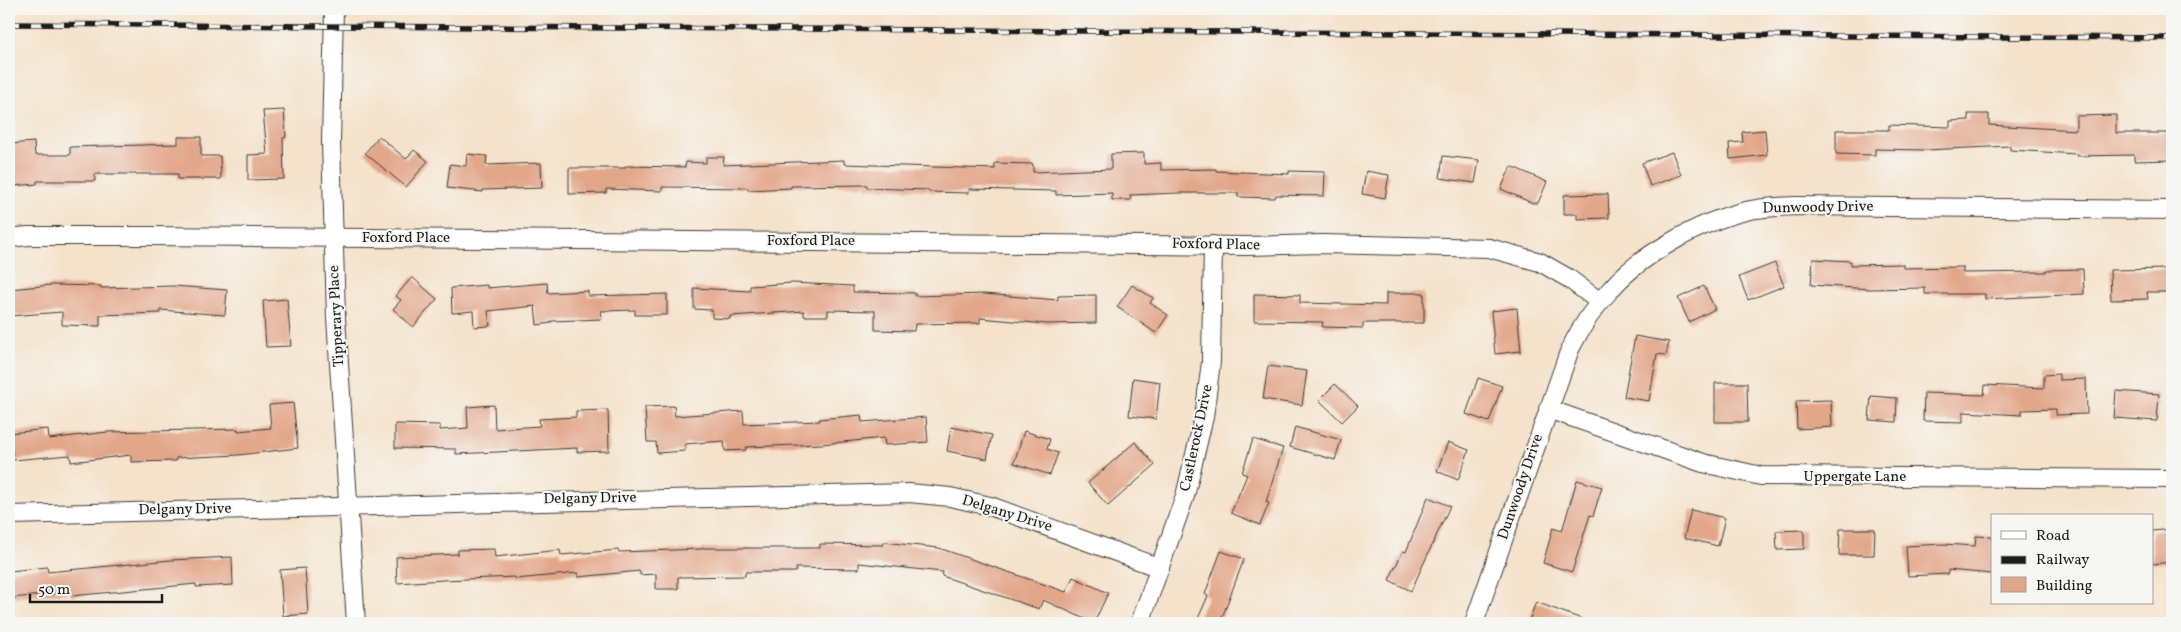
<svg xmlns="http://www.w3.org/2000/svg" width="2181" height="632" font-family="Vollkorn,serif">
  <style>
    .building { fill: #e2a688 }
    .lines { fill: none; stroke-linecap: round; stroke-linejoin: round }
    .minor-casing { stroke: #3c3a36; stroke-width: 20 }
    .minor { stroke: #fff; stroke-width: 18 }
    .rail-casing { stroke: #1c1c1c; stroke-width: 5.5 }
    .rail { stroke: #f6f6f2; stroke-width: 4; stroke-dasharray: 11; stroke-linecap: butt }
    .labels { text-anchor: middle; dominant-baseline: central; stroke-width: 4; stroke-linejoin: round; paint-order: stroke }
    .street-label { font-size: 15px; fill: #1c1c1c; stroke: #f6f6f2 }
  </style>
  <rect width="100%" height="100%" fill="#f6f6f2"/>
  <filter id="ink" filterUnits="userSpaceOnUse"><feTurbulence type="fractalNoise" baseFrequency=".02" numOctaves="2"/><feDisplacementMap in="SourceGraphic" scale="10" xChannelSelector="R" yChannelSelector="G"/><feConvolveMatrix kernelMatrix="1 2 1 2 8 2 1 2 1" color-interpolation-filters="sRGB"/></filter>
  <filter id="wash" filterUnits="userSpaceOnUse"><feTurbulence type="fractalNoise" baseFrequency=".0096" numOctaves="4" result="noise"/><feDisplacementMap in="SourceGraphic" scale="20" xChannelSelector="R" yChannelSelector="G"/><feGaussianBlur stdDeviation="1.12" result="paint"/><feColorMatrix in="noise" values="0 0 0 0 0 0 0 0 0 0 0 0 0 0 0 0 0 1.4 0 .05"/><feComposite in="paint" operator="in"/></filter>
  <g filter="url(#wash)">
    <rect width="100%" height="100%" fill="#f4e2ca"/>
    <g id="blocks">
      <g class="building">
        <polygon points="284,110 286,137 283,138 284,179 248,180 248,155 267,154 263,111"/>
        <polygon points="1968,114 1989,114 1989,125 2076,130 2076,116 2116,115 2116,133 2172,133 2172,160 2134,161 2134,155 2077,156 2077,154 2010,150 2010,146 1926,150 1875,149 1875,155 1836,154 1836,130 1889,130 1889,125 1950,127 1950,121 1969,120"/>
        <polygon points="1765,130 1767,155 1730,159 1729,143 1743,142 1742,132"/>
        <polygon points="379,136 406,159 414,150 428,161 406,187 365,153"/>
        <polygon points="178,137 201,137 201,156 220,156 221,179 178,179 178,174 95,174 95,181 37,181 37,184 12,186 9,144 34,142 35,155 70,155 70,147 178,144"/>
        <polygon points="1672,152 1681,175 1650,186 1642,163"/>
        <polygon points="1144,153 1144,164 1161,163 1161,170 1216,169 1216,171 1289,174 1289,171 1325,172 1324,196 1276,195 1275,198 1238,197 1238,193 1178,193 1130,195 1131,200 1112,200 1112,193 1056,195 1056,191 969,189 969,193 929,192 929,190 867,188 867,185 791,186 791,188 748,190 748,188 662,187 662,191 606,189 606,193 569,194 569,168 625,168 625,166 685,167 686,162 706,163 706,157 724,157 723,165 844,160 844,164 995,169 995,163 1033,164 1033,172 1111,169 1111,154"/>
        <polygon points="467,154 487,156 486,165 541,163 542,188 483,190 483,192 447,188 450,164 466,166"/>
        <polygon points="1443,156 1479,160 1475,183 1440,178"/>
        <polygon points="1511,166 1547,182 1538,203 1532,203 1501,189"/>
        <polygon points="1366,171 1389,175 1385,198 1362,194"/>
        <polygon points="1608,194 1609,218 1577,219 1577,214 1564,214 1564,195"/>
        <polygon points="1813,259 1851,261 1851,265 1903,264 1903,268 1963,267 1963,273 2046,272 2046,270 2083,269 2084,294 1985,299 1985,294 1925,294 1925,288 1870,289 1811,285"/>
        <polygon points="1775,263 1784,286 1748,300 1739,277"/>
        <polygon points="2172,269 2172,292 2147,292 2148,299 2111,300 2110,270"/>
        <polygon points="412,277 437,299 413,327 393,309 401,300 396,296"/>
        <polygon points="547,283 548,293 588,291 588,296 667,294 667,315 635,315 635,310 601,311 602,319 551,321 551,323 537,325 535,306 488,311 490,326 474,327 473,311 452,313 451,288 487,285 487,288"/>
        <polygon points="792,283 853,286 853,292 915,293 915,296 984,294 1058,300 1058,296 1096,295 1096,323 1046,324 980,318 980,323 915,324 914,331 875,330 875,311 828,310 828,316 804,316 804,311 730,316 730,319 712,318 712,310 694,309 694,288 750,291 750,286"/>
        <polygon points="52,285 101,286 101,288 174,286 227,290 225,315 160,310 160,313 100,315 100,326 62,325 62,312 9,316 9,289"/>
        <polygon points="1132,285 1153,298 1150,303 1168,315 1156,333 1117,307"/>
        <polygon points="1704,286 1715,309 1689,322 1678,298"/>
        <polygon points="1386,293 1424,293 1424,323 1363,323 1363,328 1322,327 1323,322 1254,321 1254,294 1300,295 1300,303 1386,305"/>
        <polygon points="287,299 291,346 266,347 263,301"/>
        <polygon points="1517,308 1521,351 1495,354 1491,311"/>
        <polygon points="1635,336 1669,342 1666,355 1657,354 1649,401 1624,397"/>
        <polygon points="1268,366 1307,371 1302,405 1263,399"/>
        <polygon points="2059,374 2059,380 2086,379 2087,414 2056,415 2056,409 2022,410 2022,415 1963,412 1963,422 1923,421 1924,393 1984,395 1985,385 2044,388 2044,375"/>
        <polygon points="1133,378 1160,382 1156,419 1129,416"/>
        <polygon points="1478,378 1502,386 1489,422 1466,414"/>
        <polygon points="1715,383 1747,383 1748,422 1715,422"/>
        <polygon points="1335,384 1358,406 1342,422 1319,400"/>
        <polygon points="2116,391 2159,394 2157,421 2114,418"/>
        <polygon points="1871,396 1897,398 1896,422 1869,420"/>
        <polygon points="1831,400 1832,427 1797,429 1796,401"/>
        <polygon points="293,403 298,448 238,455 176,458 176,461 131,462 131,455 71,462 70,455 13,460 10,433 48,429 49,439 107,432 238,429 238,431 271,428 269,405"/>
        <polygon points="494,405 495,429 540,426 539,419 576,417 576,411 608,410 609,451 577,452 577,448 456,454 456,449 395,448 395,424 440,425 440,430 468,428 467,407"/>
        <polygon points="674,406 675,416 743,411 744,424 820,421 819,419 861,415 862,422 926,417 928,442 885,445 884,438 822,444 746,447 746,450 725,451 724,441 685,444 685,451 657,453 656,442 647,442 645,407"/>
        <polygon points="951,427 992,435 987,459 947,451"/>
        <polygon points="1295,427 1341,440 1335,460 1290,447"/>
        <polygon points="1024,431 1050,439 1047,449 1058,453 1050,475 1014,463"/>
        <polygon points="1253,439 1283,448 1266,502 1269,503 1260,525 1231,513 1247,475 1242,473"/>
        <polygon points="1135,442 1155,465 1108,506 1088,483"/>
        <polygon points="1448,442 1469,450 1458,480 1437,471"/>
        <polygon points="1577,480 1602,487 1593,516 1590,515 1572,572 1543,563 1553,528 1562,531"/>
        <polygon points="1428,497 1450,506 1411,591 1389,580 1403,551 1406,552"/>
        <polygon points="1691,510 1725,518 1718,546 1684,538"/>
        <polygon points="1840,529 1875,529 1874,555 1839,555"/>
        <polygon points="2171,529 2172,562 2152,564 2152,531"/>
        <polygon points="1804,530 1804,549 1777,550 1776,531"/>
        <polygon points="1976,536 1992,537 1992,574 1948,570 1948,574 1908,576 1906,546 1943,544 1975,546"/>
        <polygon points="883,542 939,548 1066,592 1073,577 1108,593 1094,623 1043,600 1039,609 942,576 943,572 859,563 859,569 796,568 796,572 745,572 745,576 678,577 678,589 656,589 656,574 640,575 640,571 578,577 578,573 516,579 515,577 443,580 397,583 396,557 458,554 458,550 494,549 495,557 560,550 561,555 618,550 619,552 702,549 702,548 820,548 820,544 883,545"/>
        <polygon points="1221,551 1244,559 1220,623 1196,623 1208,596 1205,594"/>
        <polygon points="232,557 233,585 196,587 196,584 71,596 71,592 12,598 10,571 47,567 48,572 171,560"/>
        <polygon points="305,568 308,614 283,616 280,570"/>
        <polygon points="1536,602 1590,622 1589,623 1528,623"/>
      </g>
    </g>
  </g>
  <g filter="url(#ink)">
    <use href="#blocks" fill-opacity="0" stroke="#3c3a36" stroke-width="1"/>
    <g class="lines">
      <defs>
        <g id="minor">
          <polyline points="334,9 331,141 336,318 356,623"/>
          <polyline points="9,238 28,236 148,236 1247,246 1323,244 1489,248 1540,262 1568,278 1600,302"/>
          <polyline points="1548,409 1703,463 1761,476 2172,479"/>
          <polyline points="9,515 909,493 950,497 990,506 1160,568"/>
          <polyline points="1140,623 1185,496 1204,417 1211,362 1213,245"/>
          <path d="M 1474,623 L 1570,349 C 1581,327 1594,307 1611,289 C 1640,255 1702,221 1746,211 C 1762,207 1779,207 1795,206 L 2172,210"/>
        </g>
      </defs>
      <use href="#minor" class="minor-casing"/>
      <use href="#minor" class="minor"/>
      <defs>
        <polyline id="rail" points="9,24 2172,38"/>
      </defs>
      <use href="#rail" class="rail-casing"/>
      <use href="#rail" class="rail"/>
    </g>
  </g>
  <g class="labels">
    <g class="street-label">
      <text transform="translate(1818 208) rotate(-1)">Dunwoody Drive</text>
      <text x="406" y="238">Foxford Place</text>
      <text x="811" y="241">Foxford Place</text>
      <text transform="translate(1216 245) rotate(1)">Foxford Place</text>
      <text transform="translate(337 316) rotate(-93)">Tipperary Place</text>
      <text transform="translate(1197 438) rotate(-78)">Castlerock Drive</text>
      <text x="1855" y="477">Uppergate Lane</text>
      <text transform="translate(1521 487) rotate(-71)">Dunwoody Drive</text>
      <text transform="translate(590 499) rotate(-1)">Delgany Drive</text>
      <text transform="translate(185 510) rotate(-1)">Delgany Drive</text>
      <text transform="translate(1007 514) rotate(17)">Delgany Drive</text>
    </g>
  </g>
  <rect width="2181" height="632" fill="none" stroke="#f6f6f2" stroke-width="30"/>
  <rect x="1991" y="514" width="162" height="90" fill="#f6f6f2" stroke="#9f9f9c"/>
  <rect x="2001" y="531" width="25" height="8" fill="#ffffff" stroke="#9f9f9c"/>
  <text x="2036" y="540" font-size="15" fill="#1c1c1c">Road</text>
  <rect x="2001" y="556" width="25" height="8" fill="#1c1c1c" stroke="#9f9f9c"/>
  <text x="2036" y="564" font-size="15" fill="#1c1c1c">Railway</text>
  <rect x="2001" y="577" width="25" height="15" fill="#e2a688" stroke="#9f9f9c"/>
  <text x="2036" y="590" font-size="15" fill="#1c1c1c">Building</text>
  <path d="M30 594v8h132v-8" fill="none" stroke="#1c1c1c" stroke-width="2.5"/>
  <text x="38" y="594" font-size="15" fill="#1c1c1c" stroke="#f6f6f2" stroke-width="4" paint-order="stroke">50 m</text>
</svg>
